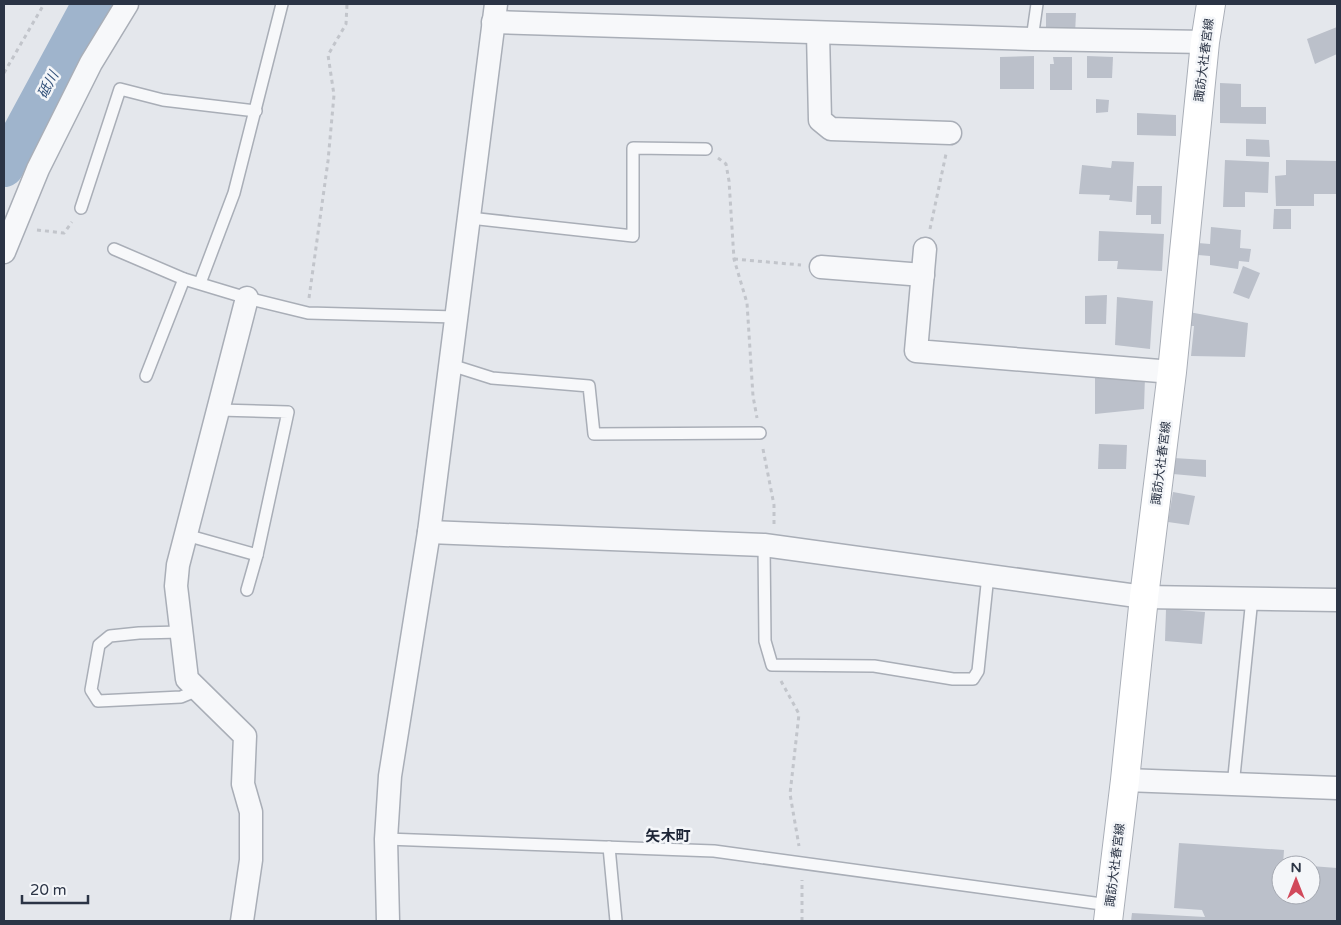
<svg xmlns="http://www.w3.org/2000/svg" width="1341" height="925" font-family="'Varela Round','Noto Sans JP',sans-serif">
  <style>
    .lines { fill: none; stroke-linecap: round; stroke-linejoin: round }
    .river { stroke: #9fb4cc; stroke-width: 40 }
    .building { fill: #bbc0ca }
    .lane-casing { stroke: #a9aeb7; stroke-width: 14 }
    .street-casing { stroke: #a9aeb7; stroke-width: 25 }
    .secondary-casing { stroke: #a9aeb7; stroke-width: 30 }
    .path { stroke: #c2c5cb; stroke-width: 3; stroke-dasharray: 4 4; stroke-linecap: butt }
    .lane { stroke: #f7f8fa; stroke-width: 11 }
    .street { stroke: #f7f8fa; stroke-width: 22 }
    .secondary { stroke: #fff; stroke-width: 28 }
    .labels { text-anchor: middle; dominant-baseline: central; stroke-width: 5; stroke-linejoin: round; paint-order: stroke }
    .street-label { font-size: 12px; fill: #2b3445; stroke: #f4f6f9 }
    .water-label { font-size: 14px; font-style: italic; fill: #34527a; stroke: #f4f6f9 }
    .quarter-label { font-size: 15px; font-weight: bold; fill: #1d2536; stroke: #f4f6f9 }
  </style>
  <rect width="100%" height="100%" fill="#e4e7ec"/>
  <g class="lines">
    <polyline class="river" points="4,167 92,4"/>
  </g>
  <g class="building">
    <polygon points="1046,13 1076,13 1075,34 1046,34"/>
    <polygon points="1337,27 1337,54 1315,64 1307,39"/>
    <polygon points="1034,56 1034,89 1000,89 1000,57"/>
    <polygon points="1087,56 1113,57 1112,78 1087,78"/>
    <polygon points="1053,57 1072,57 1072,90 1050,90 1050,64 1054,64"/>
    <polygon points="1220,83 1241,84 1241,107 1266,107 1266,124 1220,123"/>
    <polygon points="1096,99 1109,100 1108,112 1096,113"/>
    <polygon points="1137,113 1176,115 1176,136 1137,135"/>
    <polygon points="1246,139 1269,140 1270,157 1246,156"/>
    <polygon points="1225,160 1269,162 1268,193 1245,192 1245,207 1223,207"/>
    <polygon points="1286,160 1337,161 1337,194 1314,194 1314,206 1276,206 1275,176 1286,175"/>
    <polygon points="1112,161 1134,162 1132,202 1109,200 1110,195 1079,194 1082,165 1111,168"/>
    <polygon points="1137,186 1162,186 1161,224 1151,224 1151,215 1136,215"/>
    <polygon points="1274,209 1291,209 1291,229 1273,229"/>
    <polygon points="1211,227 1241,230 1240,248 1251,249 1249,262 1239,261 1238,269 1210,265 1210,256 1198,255 1198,243 1210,244"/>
    <polygon points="1099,231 1164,234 1162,271 1117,269 1118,261 1098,261"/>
    <polygon points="1243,266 1260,273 1249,299 1233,293"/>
    <polygon points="1107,295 1106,324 1085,324 1085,296"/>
    <polygon points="1117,297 1153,301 1150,349 1115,345"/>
    <polygon points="1189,312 1248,323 1245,357 1191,356 1194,326 1188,326"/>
    <polygon points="1095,375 1145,376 1144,409 1095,414"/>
    <polygon points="1099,444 1127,445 1126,469 1098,469"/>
    <polygon points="1174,458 1206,460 1206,477 1173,474"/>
    <polygon points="1173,492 1195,496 1189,525 1168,522"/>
    <polygon points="1166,609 1205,612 1202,644 1165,641"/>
    <polygon points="1179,843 1284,850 1283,865 1281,865 1281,895 1311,895 1311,866 1337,868 1337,921 1131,921 1132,913 1205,917 1202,910 1174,908"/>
  </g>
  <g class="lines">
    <defs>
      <g id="lane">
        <polyline points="1032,39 1037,4"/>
        <polyline points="81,208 120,89 163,100 256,111"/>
        <polyline points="470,218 633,236 633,148 706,149"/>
        <polyline points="114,249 184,279 247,298 308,313 456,317"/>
        <polyline points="200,283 234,193 282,4"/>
        <polyline points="451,365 492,378 589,386 594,434 760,433"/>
        <polyline points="146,376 184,279"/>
        <polyline points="186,535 257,555 288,412 219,410"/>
        <polyline points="764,545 765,641 772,665 874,666 953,679 973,679 978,671 988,575"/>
        <polyline points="247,590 257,555"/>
        <polyline points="181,632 139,633 110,636 99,645 91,690 98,701 181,697 198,690"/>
        <polyline points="1233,786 1252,598"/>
        <polyline points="386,839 714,851 1109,905"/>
        <polyline points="609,847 616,921"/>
      </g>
      <g id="street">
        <polyline points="493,22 1032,39 1205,42"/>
        <polyline points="818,33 820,120 831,129 950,133"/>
        <polyline points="925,249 916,351 1172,372"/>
        <polyline points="4,252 38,169 91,63 127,4"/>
        <polyline points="821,267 923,275"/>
        <polyline points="429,532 764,545 1144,597 1337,600"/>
        <polyline points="1125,780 1337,788"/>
        <polyline points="242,921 251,860 251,812 243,784 245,736 187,679 176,586 178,565 247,298"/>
        <polyline points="388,921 386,839 390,776 429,532 496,4"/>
      </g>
      <polyline id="secondary" points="1108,921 1125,780 1144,597 1172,372 1205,42 1211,4"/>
    </defs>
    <use href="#lane" class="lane-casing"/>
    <use href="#street" class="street-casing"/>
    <use href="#secondary" class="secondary-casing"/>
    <g class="path">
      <polyline points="4,73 44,4"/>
      <polyline points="718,158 726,164 729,181 734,259 747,303 753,396 757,418"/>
      <polyline points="930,229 946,154"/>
      <polyline points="37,230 64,233 72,222"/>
      <polyline points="734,259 801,265"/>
      <polyline points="309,298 328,161 334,95 328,55 346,24 347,4"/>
      <polyline points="763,449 774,505 774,524"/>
      <polyline points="781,681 799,714 790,794 799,846"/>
      <polyline points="802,921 802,880"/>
    </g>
    <use href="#lane" class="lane"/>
    <use href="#street" class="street"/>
    <use href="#secondary" class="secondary"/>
  </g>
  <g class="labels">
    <g class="street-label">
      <text transform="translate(1204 60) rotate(-83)">諏訪大社春宮線</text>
      <text transform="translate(1161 463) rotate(-83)">諏訪大社春宮線</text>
      <text transform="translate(1115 865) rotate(-83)">諏訪大社春宮線</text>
    </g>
    <g class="water-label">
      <text transform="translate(48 85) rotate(-62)">砥川</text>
    </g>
    <g class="quarter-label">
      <text x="668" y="836">矢木町</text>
    </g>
  </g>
  <rect width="1341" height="925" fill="none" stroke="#2b3445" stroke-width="10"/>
  <g transform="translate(1296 880)"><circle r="24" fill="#f4f6f9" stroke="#a4a8b1"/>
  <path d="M0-4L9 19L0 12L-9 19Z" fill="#d1495b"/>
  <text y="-8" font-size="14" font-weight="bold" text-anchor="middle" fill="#2b3445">N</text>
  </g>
  <path d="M22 895v8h66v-8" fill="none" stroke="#2b3445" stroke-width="2.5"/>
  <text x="30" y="895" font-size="15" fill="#2b3445" stroke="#f4f6f9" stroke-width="4" paint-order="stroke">20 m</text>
</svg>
